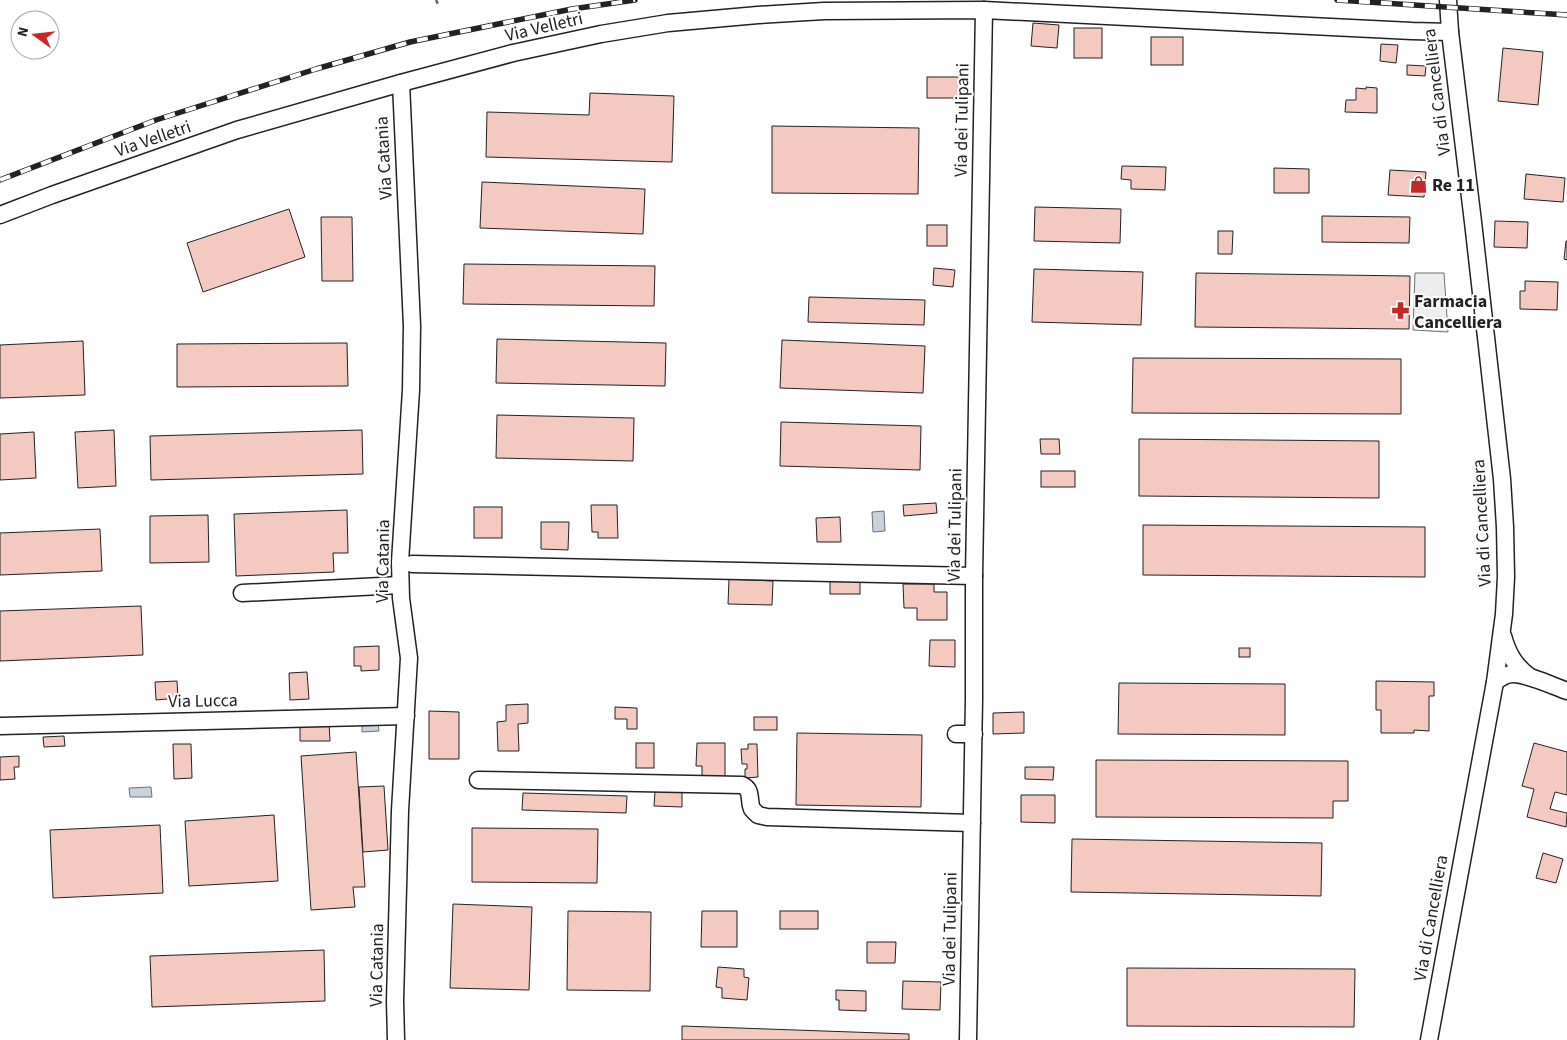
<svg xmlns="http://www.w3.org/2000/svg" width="1567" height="1040" font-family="'Source Sans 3',sans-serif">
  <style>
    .parking { fill: #ededed; stroke: #6f6f6f }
    .water { fill: #c7d3dd; stroke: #6f6f6f }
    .building { fill: #f3c9c0; stroke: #222 }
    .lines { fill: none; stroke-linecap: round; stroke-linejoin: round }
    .minor-casing { stroke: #222; stroke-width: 19 }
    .path { stroke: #646464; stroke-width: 2.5; stroke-dasharray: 4 2.5; stroke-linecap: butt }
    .minor { stroke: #fff; stroke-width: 16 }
    .rail-casing { stroke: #222; stroke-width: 5.5 }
    .rail { stroke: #fff; stroke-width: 4; stroke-dasharray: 11; stroke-linecap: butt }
    .labels { text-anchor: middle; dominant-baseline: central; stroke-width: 4; stroke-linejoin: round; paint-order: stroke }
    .street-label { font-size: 18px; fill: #222; stroke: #fff }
    .poi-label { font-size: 18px; font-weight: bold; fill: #222; stroke: #fff; text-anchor: start }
  </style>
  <rect width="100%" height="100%" fill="#fff"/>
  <polygon class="parking" points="1415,273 1444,273 1448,332 1413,330"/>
  <g class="water">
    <polygon points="884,511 885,531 873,532 872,512"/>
    <polygon points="378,721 379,731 362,732 362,722"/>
    <polygon points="151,787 152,797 130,797 129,788"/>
  </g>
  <g class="building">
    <polygon points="1033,23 1059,25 1057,48 1031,46"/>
    <rect x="1074" y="28" width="28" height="30"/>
    <rect x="1151" y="37" width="32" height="28"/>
    <polygon points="1381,44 1398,45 1396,63 1380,61"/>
    <polygon points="1503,48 1543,52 1538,105 1498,101"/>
    <polygon points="1407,65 1426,66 1425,76 1407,75"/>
    <rect x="927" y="77" width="37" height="21"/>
    <polygon points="1366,87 1377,88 1377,113 1345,112 1346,100 1356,100 1356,88 1366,89"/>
    <polygon points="590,93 674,96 672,162 486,157 487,112 589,115"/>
    <polygon points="772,126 919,128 918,194 772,193"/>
    <polygon points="1122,166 1166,167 1165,190 1131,189 1131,180 1121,179"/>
    <polygon points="1274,168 1309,169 1309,193 1274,193"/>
    <polygon points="1390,170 1426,172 1424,197 1388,195"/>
    <polygon points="1526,174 1565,178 1563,202 1524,199"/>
    <polygon points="482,182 645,189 643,234 480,228"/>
    <polygon points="1035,207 1121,209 1120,243 1034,241"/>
    <polygon points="289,209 305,257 203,292 187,243"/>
    <polygon points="1322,216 1410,217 1409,243 1322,242"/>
    <polygon points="321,217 352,217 353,281 322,281"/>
    <polygon points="1495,221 1528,222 1527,248 1494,247"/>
    <rect x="927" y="225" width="20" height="21"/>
    <polygon points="1218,231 1233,231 1232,254 1218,254"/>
    <polygon points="1566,241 1567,241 1567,260 1564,259"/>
    <polygon points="464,264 655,266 654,306 463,304"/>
    <polygon points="934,268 955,270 953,287 933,285"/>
    <polygon points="1034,269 1143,272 1141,325 1032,322"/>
    <polygon points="1196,273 1410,276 1409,329 1195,327"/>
    <polygon points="1525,281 1558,282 1557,310 1520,309 1520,291 1525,291"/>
    <polygon points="809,297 925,300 924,325 808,322"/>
    <polygon points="497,339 666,343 665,386 496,383"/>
    <polygon points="782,340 925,346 923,393 780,388"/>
    <polygon points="83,341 85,395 0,398 0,345"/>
    <polygon points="347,343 348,386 177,387 177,344"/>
    <polygon points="1133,358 1401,359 1401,414 1132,413"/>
    <polygon points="497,415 634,418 633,461 496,458"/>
    <polygon points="781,422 921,426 920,470 780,466"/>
    <polygon points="114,430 116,486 78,488 75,432"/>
    <polygon points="362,430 363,474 151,480 150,436"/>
    <polygon points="34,432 36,478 0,480 0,434"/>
    <polygon points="1040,439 1059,439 1060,454 1041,454"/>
    <polygon points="1139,439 1379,441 1379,498 1139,496"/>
    <rect x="1041" y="471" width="34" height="16"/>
    <polygon points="936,503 937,513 904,516 903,505"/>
    <polygon points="591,505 617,505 618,538 598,538 598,532 592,532"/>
    <rect x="474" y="507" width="28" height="31"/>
    <polygon points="347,510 348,553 333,553 334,572 236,576 234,514"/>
    <polygon points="208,515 209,562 150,563 150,516"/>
    <polygon points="840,517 841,542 817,542 816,518"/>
    <polygon points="541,522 569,522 568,550 541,549"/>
    <polygon points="1143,525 1425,527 1425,577 1143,575"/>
    <polygon points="100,529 102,571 0,575 0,533"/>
    <polygon points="729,579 773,581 772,605 728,604"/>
    <rect x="830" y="581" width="30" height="13"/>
    <polygon points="903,584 934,584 934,592 947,592 947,620 917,620 917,608 904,608"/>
    <polygon points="141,606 143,655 0,661 0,611"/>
    <polygon points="930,640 955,640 955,667 929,666"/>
    <polygon points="379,646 379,670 361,671 361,666 354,666 354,647"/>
    <rect x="1239" y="648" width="11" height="9"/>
    <polygon points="307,672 309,699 290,700 289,673"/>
    <polygon points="177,681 178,698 156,700 155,682"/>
    <polygon points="1376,681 1434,682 1434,696 1429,696 1429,731 1414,730 1414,733 1381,733 1381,710 1376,710"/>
    <polygon points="1119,683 1285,684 1285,735 1118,734"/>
    <polygon points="528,704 528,723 518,724 519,751 498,751 497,722 506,721 506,705"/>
    <polygon points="615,707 637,708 637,729 627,729 627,719 615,719"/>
    <polygon points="429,711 459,712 459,759 429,759"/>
    <polygon points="1024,712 1024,733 993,734 993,713"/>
    <rect x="754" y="717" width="23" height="13"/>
    <polygon points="329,722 330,741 300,741 300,723"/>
    <polygon points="797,733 922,735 921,807 796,805"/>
    <polygon points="64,736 65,746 44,747 43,737"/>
    <rect x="636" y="743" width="18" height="25"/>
    <polygon points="697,743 725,743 725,779 702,779 702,766 696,766"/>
    <polygon points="1534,743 1567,752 1567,795 1555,792 1550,809 1567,813 1566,827 1527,817 1534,789 1522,786"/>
    <polygon points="173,744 191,744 192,778 174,779"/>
    <polygon points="748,744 757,744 758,777 745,778 745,769 747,769 747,764 742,764 741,749 748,749"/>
    <polygon points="356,752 365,887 353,887 355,907 311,910 301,756"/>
    <polygon points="19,756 19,767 14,767 15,779 0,780 0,757"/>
    <polygon points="1096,760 1348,761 1348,801 1333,801 1333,818 1096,817"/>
    <polygon points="1025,767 1054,767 1053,780 1025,779"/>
    <polygon points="384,786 388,850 363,852 359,787"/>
    <polygon points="655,791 682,791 682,807 654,806"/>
    <polygon points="523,793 627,796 626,813 522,810"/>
    <polygon points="1021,795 1055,795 1055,823 1021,822"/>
    <polygon points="274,815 278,881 189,886 185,821"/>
    <polygon points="160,825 163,893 53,898 50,830"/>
    <polygon points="472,828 598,829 597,883 472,882"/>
    <polygon points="1072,839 1322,843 1321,896 1071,892"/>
    <polygon points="1543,853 1563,859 1556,883 1536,878"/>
    <polygon points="453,904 532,907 529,990 450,988"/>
    <polygon points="568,911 651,912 650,991 567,990"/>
    <polygon points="702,911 737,911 737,947 701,947"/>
    <rect x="780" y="911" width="38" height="18"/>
    <polygon points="867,942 896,942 895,963 867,963"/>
    <polygon points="324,950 325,1001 152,1007 150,956"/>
    <polygon points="718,967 744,969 744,977 749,978 747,1000 722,998 722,988 716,987"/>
    <polygon points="1127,968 1355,969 1354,1027 1127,1026"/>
    <polygon points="903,981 941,982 940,1010 902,1009"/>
    <polygon points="836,990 866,991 866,1011 839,1010 839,1000 836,1000"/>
    <polygon points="682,1026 909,1034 909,1040 682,1040"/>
  </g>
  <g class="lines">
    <defs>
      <g id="minor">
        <polyline points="0,215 52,195 237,130 401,83 513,53 601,34 668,23 758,15 824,11 984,10 1412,31 1450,32"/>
        <polyline points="412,564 974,576"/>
        <polyline points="242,593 400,585"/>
        <path d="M 1503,636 C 1508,654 1515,666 1530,677"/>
        <path d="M 1495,682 C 1500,678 1506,674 1513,674 C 1528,674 1553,686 1567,691"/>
        <polyline points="0,726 406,716"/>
        <polyline points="956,734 974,734"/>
        <path d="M 478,780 L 742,785 C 753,790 748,800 752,809 L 758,815 L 767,817 L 972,823"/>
        <polyline points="396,1040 395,1001 400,811 409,658 401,598 400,562 411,390 412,326 401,83"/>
        <polyline points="968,1040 974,699 974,576 984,10"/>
        <polyline points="1429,1040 1495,682 1504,614 1506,577 1505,527 1502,479 1473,222 1450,32 1448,0"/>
      </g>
    </defs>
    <use href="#minor" class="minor-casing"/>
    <polyline class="path" points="436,0 438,4"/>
    <use href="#minor" class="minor"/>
    <defs>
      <g id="rail">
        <polyline points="1337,0 1567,15"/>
        <polyline points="0,180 156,120 316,69 410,42 572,9 635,0"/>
      </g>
    </defs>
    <use href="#rail" class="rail-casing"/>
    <use href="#rail" class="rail"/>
  </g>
  <defs>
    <symbol id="shop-bare" viewBox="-9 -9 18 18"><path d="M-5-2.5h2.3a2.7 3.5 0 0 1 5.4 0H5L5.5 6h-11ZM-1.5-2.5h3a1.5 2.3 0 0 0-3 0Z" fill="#c62828" stroke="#fff" stroke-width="2.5" paint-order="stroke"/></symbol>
    <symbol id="pharmacy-bare" viewBox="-9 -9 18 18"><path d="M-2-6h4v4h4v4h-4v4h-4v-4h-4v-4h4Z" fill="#c62828" stroke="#fff" stroke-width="2.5" paint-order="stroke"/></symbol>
  </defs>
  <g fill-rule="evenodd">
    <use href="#shop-bare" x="1406" y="172" width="25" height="25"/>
    <use href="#pharmacy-bare" x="1388" y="298" width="25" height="25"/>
  </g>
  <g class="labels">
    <g class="street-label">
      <text transform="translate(544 27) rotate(-13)">Via Velletri</text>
      <text transform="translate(1437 92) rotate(-97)">Via di Cancelliera</text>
      <text transform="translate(962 120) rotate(-89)">Via dei Tulipani</text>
      <text transform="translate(153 139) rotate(-19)">Via Velletri</text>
      <text transform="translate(384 158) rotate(-93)">Via Catania</text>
      <text transform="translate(1482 523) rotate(-93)">Via di Cancelliera</text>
      <text transform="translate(955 525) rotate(-89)">Via dei Tulipani</text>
      <text transform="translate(383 561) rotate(-89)">Via Catania</text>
      <text transform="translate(203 701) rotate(-1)">Via Lucca</text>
      <text transform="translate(1431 918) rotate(-80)">Via di Cancelliera</text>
      <text transform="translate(950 929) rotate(-89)">Via dei Tulipani</text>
      <text transform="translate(377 965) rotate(-89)">Via Catania</text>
    </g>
    <g class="poi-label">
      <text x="1432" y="185">Re 11</text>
      <text x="1414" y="301">Farmacia<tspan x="1414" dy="21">Cancelliera</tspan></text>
    </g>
  </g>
  <g transform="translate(35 35) rotate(285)"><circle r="24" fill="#ffffff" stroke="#a7a7a7"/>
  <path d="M0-4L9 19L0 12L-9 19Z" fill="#c62828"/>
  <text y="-8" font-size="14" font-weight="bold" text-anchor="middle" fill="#222222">N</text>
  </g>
</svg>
